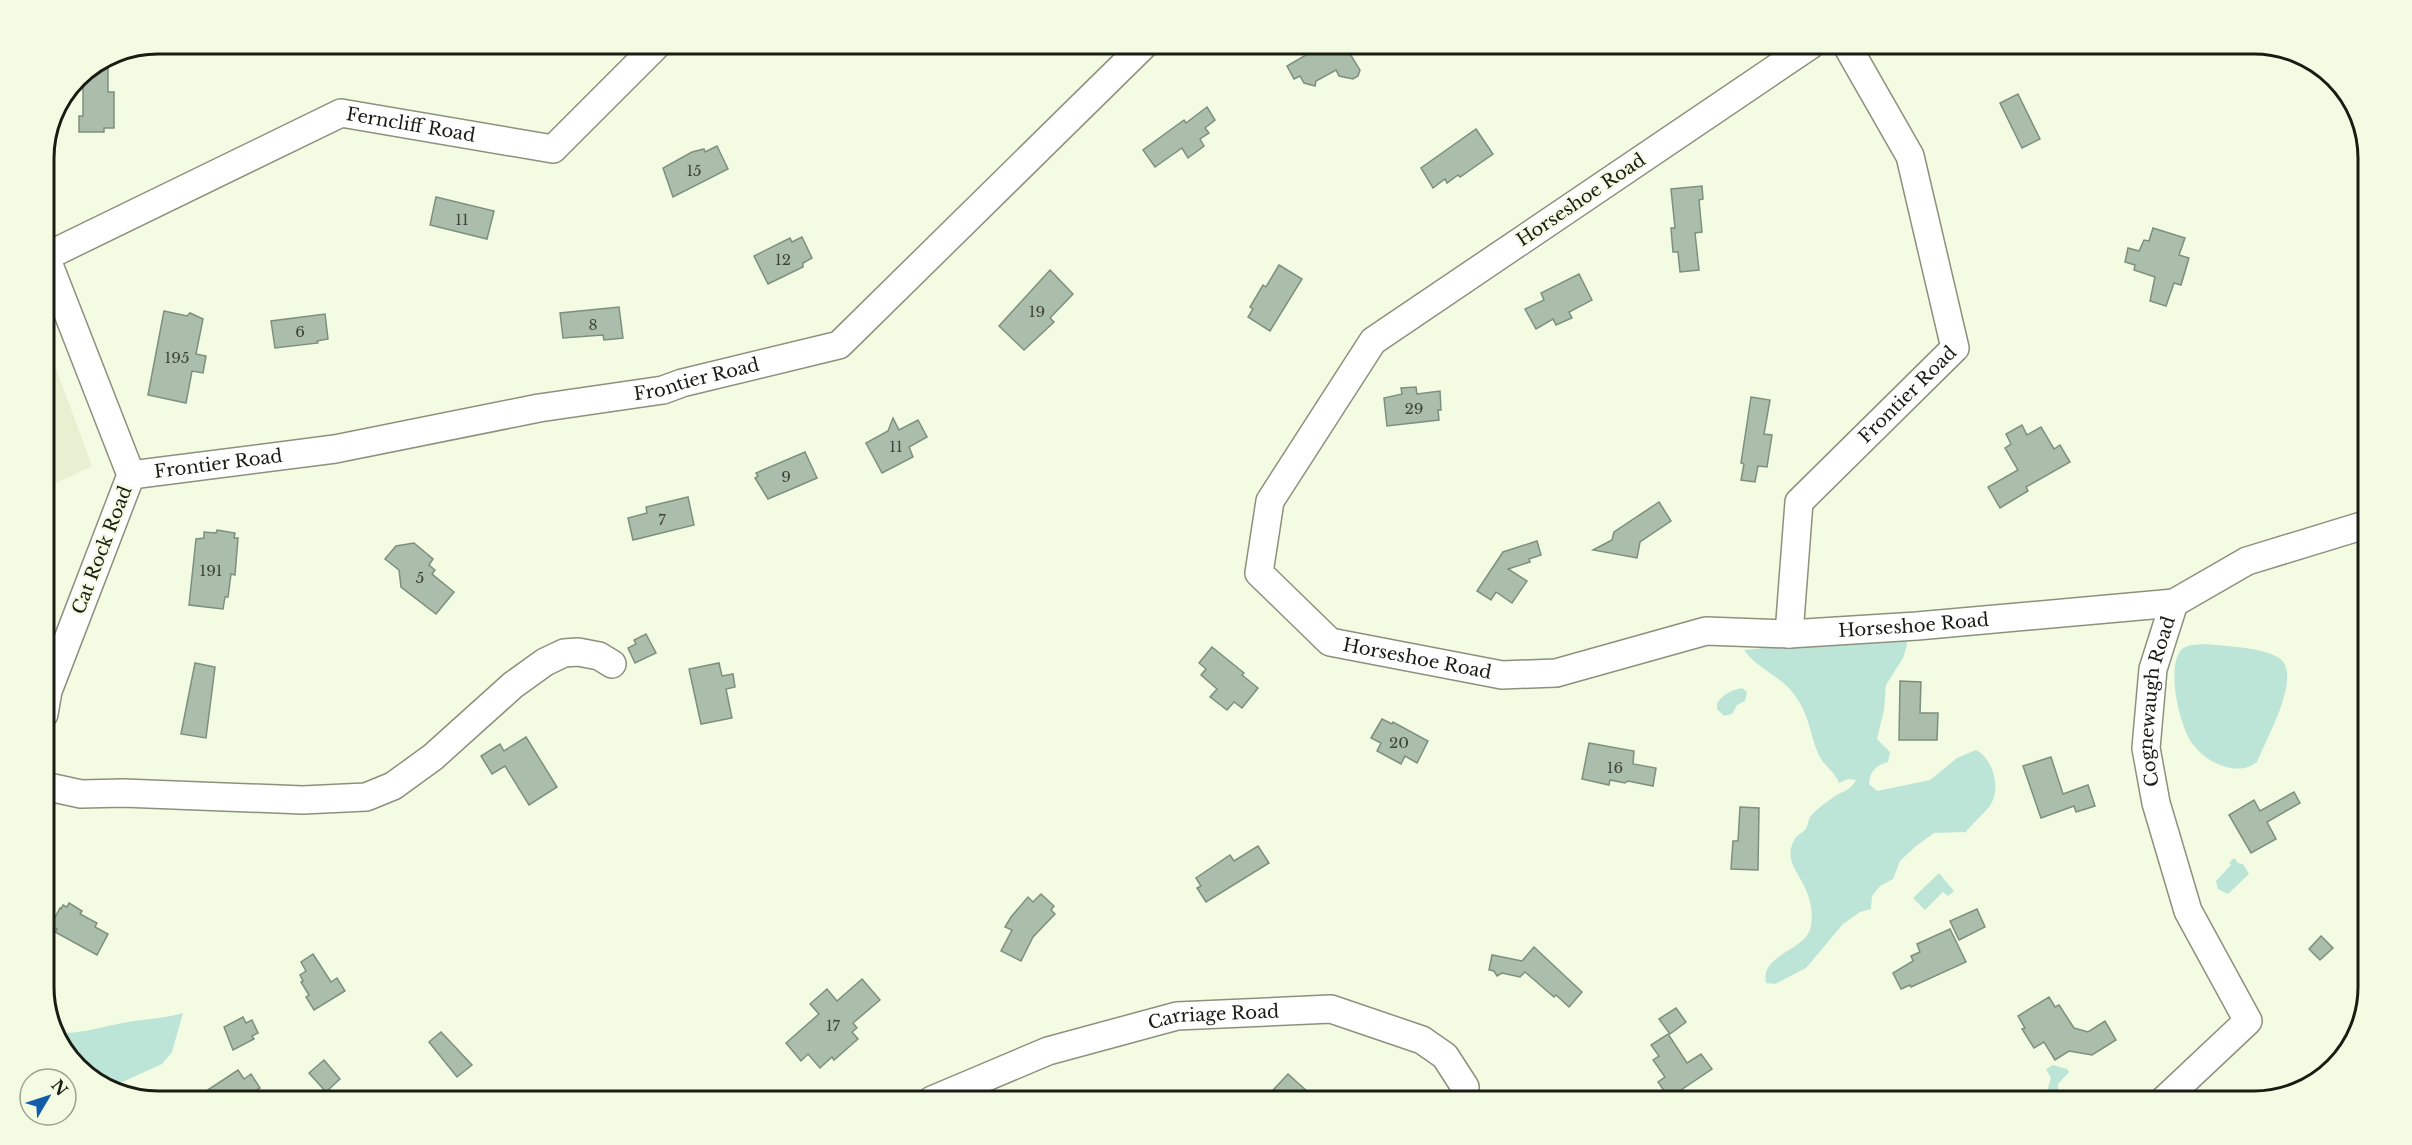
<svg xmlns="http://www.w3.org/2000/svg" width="2412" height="1145" font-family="'Libre Baskerville',serif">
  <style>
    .built { fill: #e7f0d1 }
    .water { fill: #bce5d8 }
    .building { fill: #abbeac; stroke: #7d8f7e; stroke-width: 1.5 }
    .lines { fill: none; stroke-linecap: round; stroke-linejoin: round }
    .minor-casing { stroke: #8b917c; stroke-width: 30 }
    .minor { stroke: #fff; stroke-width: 27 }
    .labels { text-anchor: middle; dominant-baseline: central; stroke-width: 4.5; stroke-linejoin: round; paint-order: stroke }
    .number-label { font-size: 15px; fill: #3e4439 }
    .street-label { font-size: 18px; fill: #191c13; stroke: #f4fbe3 }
    .rim { fill: none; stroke: #191c13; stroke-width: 3 }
  </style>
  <rect width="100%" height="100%" fill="#f4fbe3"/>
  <polygon class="built" points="44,336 92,466 44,489"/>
  <g class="water">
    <path d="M 1899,634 L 1905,635 L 1907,645 L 1903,658 L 1886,685 L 1884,710 L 1877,739 L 1890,752 L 1888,762 C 1875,766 1870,771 1869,784 L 1877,791 L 1930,780 L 1957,758 L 1976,750 C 1993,759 2001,787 1991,804 C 1988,810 1971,825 1966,832 L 1934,833 L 1916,846 L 1900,861 L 1893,879 L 1880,886 L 1872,896 L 1871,909 L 1860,912 L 1843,924 L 1806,968 L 1775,984 L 1766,983 C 1760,953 1806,952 1811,926 C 1813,913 1811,902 1806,890 C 1800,874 1782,859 1795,839 C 1797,835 1802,833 1805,830 C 1808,826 1808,821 1810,817 C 1815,810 1828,801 1835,796 C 1843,791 1851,790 1856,780 L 1848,779 L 1839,783 C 1835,771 1822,765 1818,753 C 1809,731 1809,713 1793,693 C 1779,675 1756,668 1744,650 Z"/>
    <path d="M 2205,644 C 2225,646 2262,647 2279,658 C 2304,674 2265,741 2257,762 C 2248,769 2238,770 2226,767 C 2212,763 2201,755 2192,743 C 2180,727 2165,666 2182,649 C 2188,644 2197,645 2205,644 Z"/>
    <path d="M 1742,688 L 1747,692 L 1745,701 L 1737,705 L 1732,714 L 1724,716 L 1717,709 L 1717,704 C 1721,695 1732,690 1742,688 Z"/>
    <polygon points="2234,858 2238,863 2243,864 2249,874 2228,894 2218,889 2216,881 2231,865 2229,863"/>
    <polygon points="1939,873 1954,891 1948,896 1943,892 1925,910 1913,898"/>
    <path d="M 183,1013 L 172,1052 L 162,1064 L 109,1088 L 63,1051 L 57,1032 C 79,1035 100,1027 122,1023 C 142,1019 163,1019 183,1013 Z"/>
    <polygon points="2053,1065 2067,1069 2069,1072 2058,1084 2058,1091 2051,1094 2047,1091 2051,1078 2046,1069"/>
  </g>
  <g class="building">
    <polygon points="1315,44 1344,44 1360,70 1358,76 1353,79 1339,76 1336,70 1316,81 1315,86 1304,83 1300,76 1294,79 1287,66 1318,48"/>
    <polygon points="108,56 108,92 114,92 114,128 104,128 104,132 79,132 79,116 83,116 83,73"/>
    <polygon points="2018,94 2040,139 2022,148 2000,103"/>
    <polygon points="1207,107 1215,120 1205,128 1209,133 1200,139 1204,146 1188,158 1182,148 1155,167 1143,150 1184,120 1186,123"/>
    <polygon points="1476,129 1493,154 1460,177 1458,175 1447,183 1445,179 1433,188 1421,168"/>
    <polygon points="717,146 728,169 673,197 663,168 692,152 704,149 705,152"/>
    <polygon points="1702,186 1703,199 1699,200 1702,232 1695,233 1699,270 1680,272 1678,252 1673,252 1671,228 1675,228 1671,189"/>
    <polygon points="436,197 494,211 487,239 430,225"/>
    <polygon points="2153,228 2185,238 2179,255 2189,258 2181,285 2174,283 2166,306 2150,301 2155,277 2134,270 2135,265 2125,262 2128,248 2139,251 2144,240 2149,241"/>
    <polygon points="802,237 812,258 803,263 803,267 768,284 754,256 790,238 792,242"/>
    <polygon points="1279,265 1302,279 1270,331 1248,317 1253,309 1250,307 1263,285 1266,287"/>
    <polygon points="1050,270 1073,294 1050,318 1054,322 1024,350 999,326"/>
    <polygon points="1579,274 1592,300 1569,312 1572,318 1556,325 1553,319 1536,329 1525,309 1544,300 1541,293"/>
    <polygon points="619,307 623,338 604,340 603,335 563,338 560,313"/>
    <polygon points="164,311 187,316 190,313 203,319 196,354 206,356 203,373 192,371 186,403 148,395"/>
    <polygon points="325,314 328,339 317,341 318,343 275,348 271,321"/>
    <polygon points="1416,387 1417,394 1440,391 1441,410 1438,410 1439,420 1387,426 1384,398 1402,394 1401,388"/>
    <polygon points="1751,397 1770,400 1764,434 1772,435 1767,467 1758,466 1755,482 1741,480 1744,464 1741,463"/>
    <polygon points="893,418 899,430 918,420 927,437 909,447 913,457 882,473 866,443 888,431"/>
    <polygon points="2022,425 2027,435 2041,427 2054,449 2060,445 2070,462 2026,487 2028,491 2000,508 1988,487 2018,470 2005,448 2011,444 2006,434"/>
    <polygon points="805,452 817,478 768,499 755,478 758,476 756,473"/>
    <polygon points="688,497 694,525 633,540 628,518 647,513 646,507"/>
    <polygon points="1659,502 1671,521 1640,542 1637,558 1593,550 1612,540 1614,532"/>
    <polygon points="217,530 235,533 234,538 238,538 235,575 231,574 228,597 225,597 223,609 189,605 196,539 204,538 204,532 216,533"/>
    <polygon points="1537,541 1541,555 1529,559 1530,562 1508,569 1527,581 1512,603 1496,592 1491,600 1477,591 1503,552"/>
    <polygon points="414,543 433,559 429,565 435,570 432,574 454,592 436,614 401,587 399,570 385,559 396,546"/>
    <polygon points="646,634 656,653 635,663 628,648 636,644 634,640"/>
    <polygon points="1212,647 1244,673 1242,675 1258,688 1242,708 1234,702 1227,710 1210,697 1217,689 1201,675 1206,669 1199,663"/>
    <polygon points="195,663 215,667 206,738 181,734"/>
    <polygon points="719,663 722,676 733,674 735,687 726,689 732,718 701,724 689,669"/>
    <polygon points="1900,681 1921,682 1920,713 1938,713 1937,740 1899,740"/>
    <polygon points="1382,719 1392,724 1393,722 1428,741 1417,763 1405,756 1401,764 1377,751 1381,743 1371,738"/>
    <polygon points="526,737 557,787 529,805 505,766 492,774 481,756 500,744 504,751"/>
    <polygon points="1589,743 1634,751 1633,764 1656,768 1653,786 1628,781 1625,783 1610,780 1609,785 1582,779"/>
    <polygon points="2051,757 2063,794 2088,785 2095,806 2076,812 2074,806 2041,818 2023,766"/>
    <polygon points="2294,792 2300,803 2267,822 2276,839 2251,853 2229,815 2254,800 2260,811"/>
    <polygon points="1740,807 1759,808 1758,870 1731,869 1733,841 1738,841"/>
    <polygon points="1258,846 1269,863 1206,902 1197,888 1201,886 1196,878 1230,855 1234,861"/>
    <polygon points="1041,894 1054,906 1051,910 1055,914 1033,937 1021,961 1001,951 1012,930 1005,927 1011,917 1028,897 1033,902"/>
    <polygon points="69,903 82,911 80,914 97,923 95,927 108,934 97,955 55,932 57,929 52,926 54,924 52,923 60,908 61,909 63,905 67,907"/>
    <polygon points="1977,909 1985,927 1959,940 1950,921"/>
    <polygon points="1950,929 1966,962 1911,987 1910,985 1901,989 1893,973 1913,961 1911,956 1920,952 1917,944"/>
    <polygon points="2321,936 2333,948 2320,960 2309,949"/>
    <polygon points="1534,947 1582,992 1569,1007 1556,995 1554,997 1525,972 1520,977 1502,973 1497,976 1494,971 1489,970 1492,955 1522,961"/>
    <polygon points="313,954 331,982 337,978 345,991 314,1010 306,997 309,995 301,982 303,981 300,975 306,971 301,962"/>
    <polygon points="862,979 880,1000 853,1023 857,1028 852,1032 858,1039 834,1060 832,1057 820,1068 808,1054 801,1061 786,1043 819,1014 810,1004 827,989 837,1001"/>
    <polygon points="2049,997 2055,1007 2059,1005 2074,1028 2088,1032 2105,1021 2116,1040 2092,1055 2069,1051 2055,1060 2044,1042 2034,1048 2022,1029 2025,1028 2018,1016"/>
    <polygon points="1676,1008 1686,1022 1670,1034 1659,1019"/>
    <polygon points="243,1017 246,1023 252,1020 258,1033 252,1036 254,1039 233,1050 224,1027"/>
    <polygon points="441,1032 472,1065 457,1077 429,1042"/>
    <polygon points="1668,1034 1687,1063 1701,1054 1712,1069 1669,1098 1658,1082 1665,1077 1653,1060 1659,1056 1651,1045"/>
    <polygon points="324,1060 340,1079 326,1092 309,1073"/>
    <polygon points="238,1070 244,1079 251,1074 260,1088 240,1101 191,1101"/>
    <polygon points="1288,1074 1318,1101 1263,1101"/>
  </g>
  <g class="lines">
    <defs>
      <g id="minor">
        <path id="s1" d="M 1812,44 L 1373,341 L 1270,501 L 1259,573 L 1330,642 L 1502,675 L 1556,673 L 1706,631 L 1789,634 L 1917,626 L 2174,603"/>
        <polyline points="44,252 131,475 48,691 44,714"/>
        <path id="s2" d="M 45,257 L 341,113 L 553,149 L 658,44"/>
        <path id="s3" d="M 131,475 L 335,449 L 539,408 L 663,390 L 682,383 L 839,345 L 1145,44"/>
        <path id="s4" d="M 1789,634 L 1799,502 L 1955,348 L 1910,156 L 1846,44"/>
        <polyline points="44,786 81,794 123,793 303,800 366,797 393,786 433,757 513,685 545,662 564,653 578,652 599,656 612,664"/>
        <path id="s5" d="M 932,1100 L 1048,1051 L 1177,1016 L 1331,1009 L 1422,1040 L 1445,1056 L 1465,1087 L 1462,1101"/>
        <path id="s6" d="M 2163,1101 L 2248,1021 L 2188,911 L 2156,803 L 2146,748 L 2153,669 L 2174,603 L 2247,561 L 2368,524"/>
      </g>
    </defs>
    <use href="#minor" class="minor-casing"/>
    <use href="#minor" class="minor"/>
  </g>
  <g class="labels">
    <g class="number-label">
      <text x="694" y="170">15</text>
      <text x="462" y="219">11</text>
      <text x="783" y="259">12</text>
      <text x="1037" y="311">19</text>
      <text x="593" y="324">8</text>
      <text x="300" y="331">6</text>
      <text x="177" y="357">195</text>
      <text x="1414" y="408">29</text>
      <text x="896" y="446">11</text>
      <text x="786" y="476">9</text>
      <text x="662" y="519">7</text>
      <text x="211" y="570">191</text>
      <text x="420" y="577">5</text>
      <text x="1399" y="742">20</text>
      <text x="1615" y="767">16</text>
      <text x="833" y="1025">17</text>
    </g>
    <g class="street-label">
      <text stroke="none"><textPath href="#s2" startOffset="400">Ferncliff Road</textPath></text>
      <text transform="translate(1581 200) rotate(-34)">Horseshoe Road</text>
      <text stroke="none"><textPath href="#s3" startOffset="574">Frontier Road</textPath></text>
      <text stroke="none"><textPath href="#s4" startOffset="285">Frontier Road</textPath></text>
      <text stroke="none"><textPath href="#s3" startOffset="88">Frontier Road</textPath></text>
      <text transform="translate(102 550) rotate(-69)">Cat Rock Road</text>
      <text stroke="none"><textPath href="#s1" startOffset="1485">Horseshoe Road</textPath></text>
      <text stroke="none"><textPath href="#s1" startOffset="981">Horseshoe Road</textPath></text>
      <text stroke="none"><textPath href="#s6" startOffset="458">Cognewaugh Road</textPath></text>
      <text stroke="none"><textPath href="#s5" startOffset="296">Carriage Road</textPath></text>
    </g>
  </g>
  <path d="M0 0H2412V1145H0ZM158 54H2254A104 104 0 0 1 2358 158V987A104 104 0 0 1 2254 1091H158A104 104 0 0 1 54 987V158A104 104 0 0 1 158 54Z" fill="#f4fbe3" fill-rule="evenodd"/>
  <path class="rim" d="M158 54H2254A104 104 0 0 1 2358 158V987A104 104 0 0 1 2254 1091H158A104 104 0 0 1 54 987V158A104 104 0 0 1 158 54Z"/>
  <g transform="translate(48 1097) rotate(51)"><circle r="28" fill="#f4fbe3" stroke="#9ca290" stroke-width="1.5"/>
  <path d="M0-4.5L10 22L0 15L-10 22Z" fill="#105baa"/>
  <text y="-9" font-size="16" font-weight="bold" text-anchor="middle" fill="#191c13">N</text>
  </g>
</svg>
